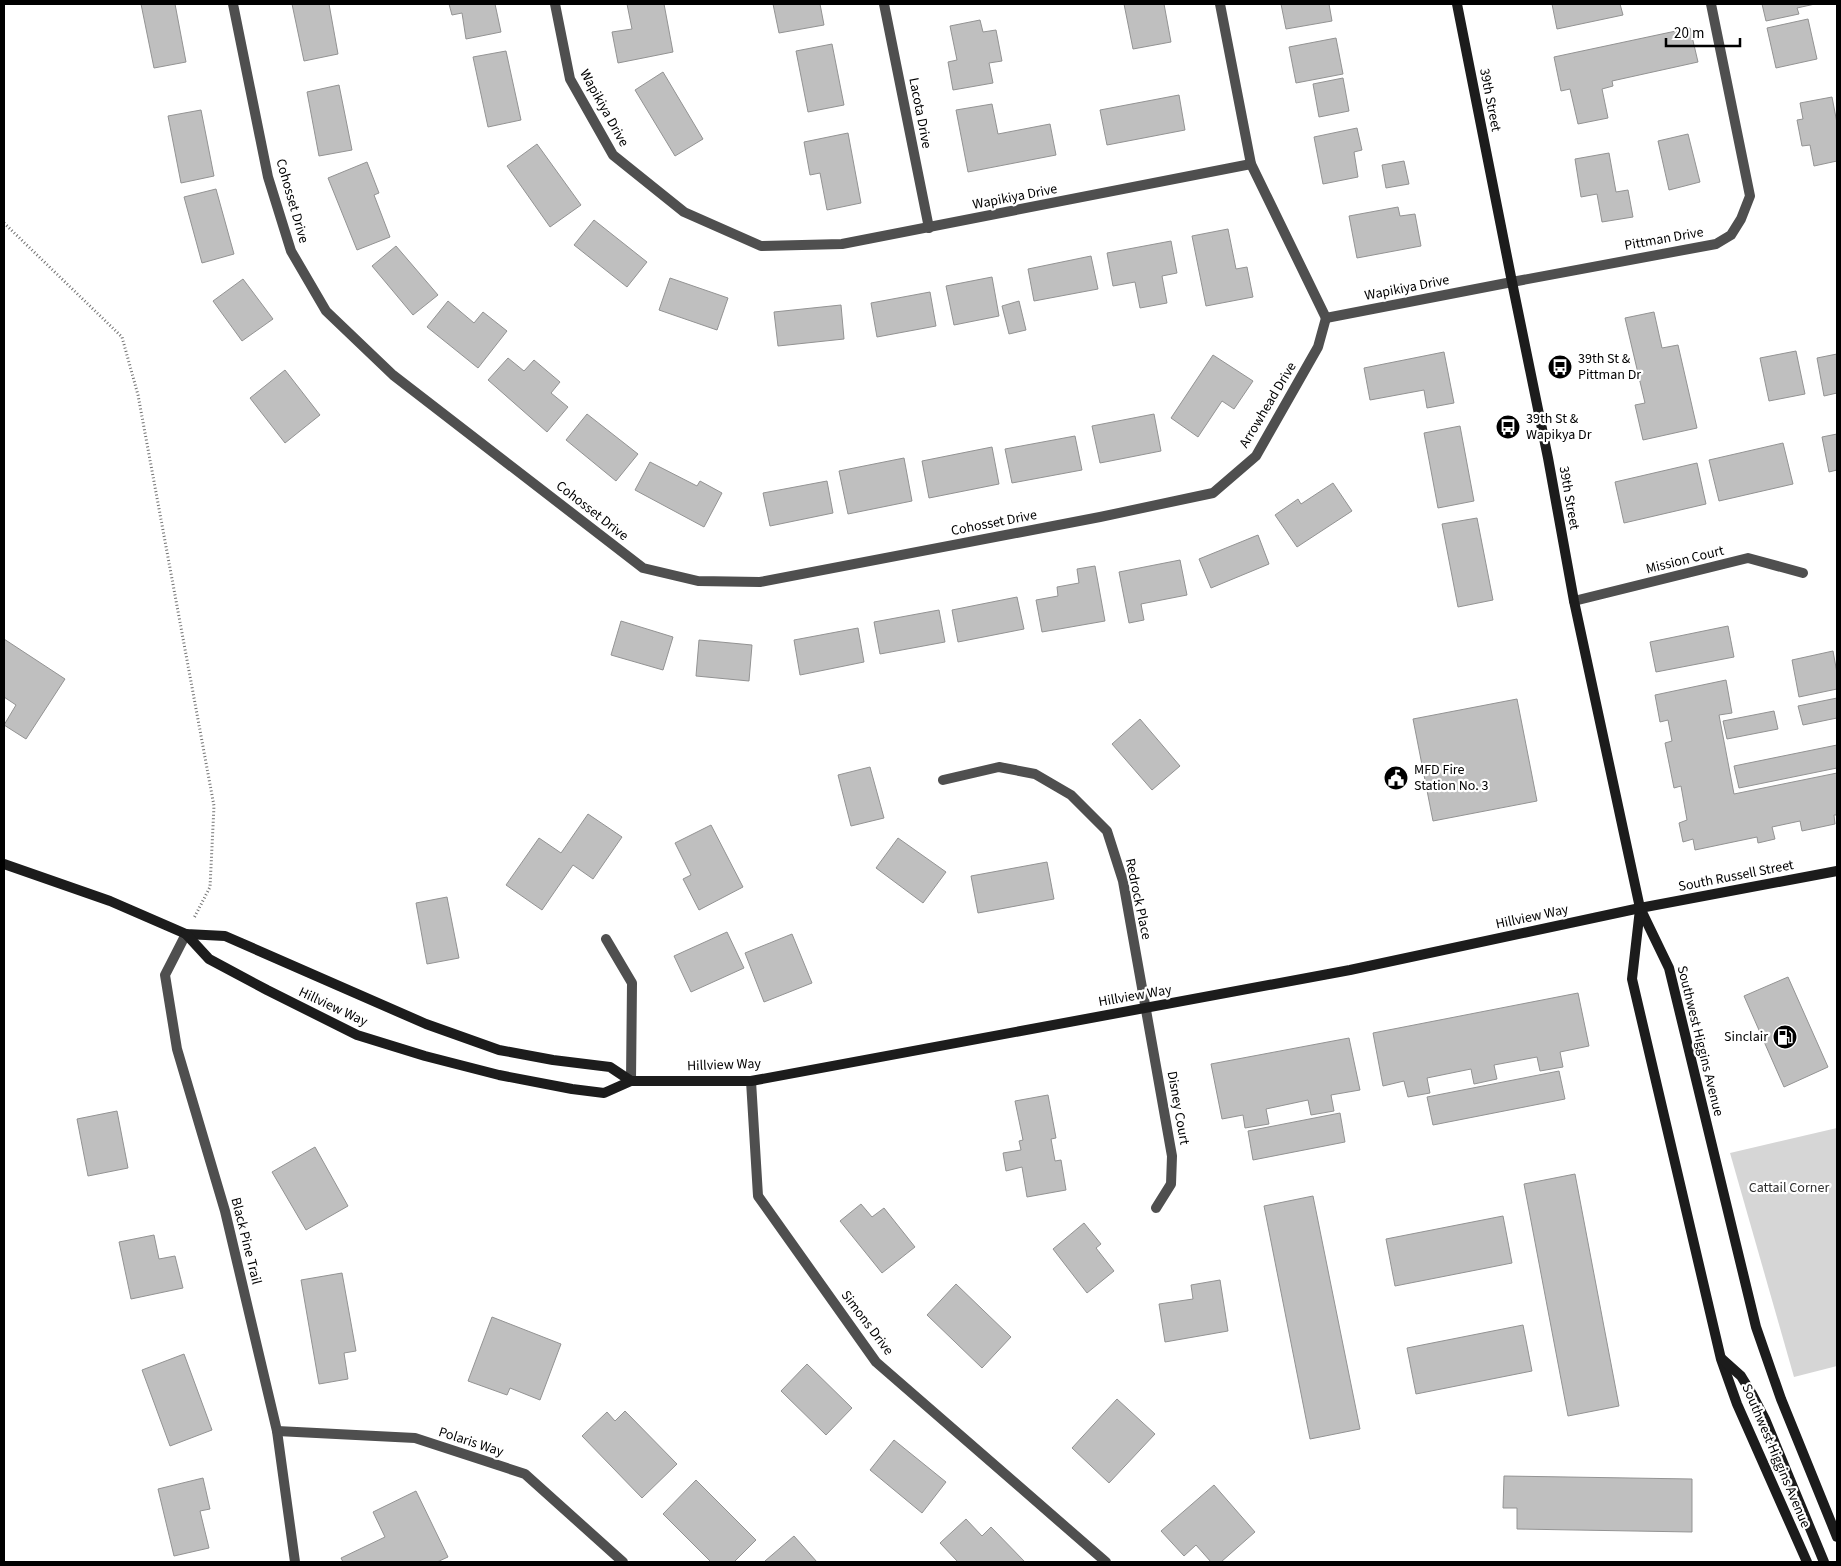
<svg xmlns="http://www.w3.org/2000/svg" width="1841" height="1566" font-family="'Source Sans 3',sans-serif">
  <style>
    .green { fill: #d6d6d6 }
    .building { fill: #bfbfbf; stroke: #939393 }
    .lines { fill: none; stroke-linecap: round; stroke-linejoin: round }
    .path { stroke: #717171; stroke-width: 3; stroke-dasharray: 1 2.5; stroke-linecap: butt }
    .street { stroke: #4f4f4f; stroke-width: 10 }
    .secondary { stroke: #1c1c1c; stroke-width: 10 }
    .labels { text-anchor: middle; dominant-baseline: central; stroke-width: 4.5; stroke-linejoin: round; paint-order: stroke }
    .street-label { font-size: 14px; fill: #000; stroke: #fff }
    .poi-label { font-size: 14px; fill: #000; stroke: #fff; text-anchor: start }
    .park-label { font-size: 14px; fill: #2d2d2d; stroke: #fff }
  </style>
  <rect width="100%" height="100%" fill="#fff"/>
  <polygon class="green" points="1837,1128 1837,1366 1794,1377 1730,1153"/>
  <g class="building">
    <polygon points="141,4 175,4 186,62 154,68"/>
    <polygon points="292,4 329,4 338,54 304,61"/>
    <polygon points="449,4 495,4 501,32 466,39 462,13 452,15"/>
    <polygon points="627,4 664,4 673,52 618,63 612,32 632,29"/>
    <polygon points="773,4 820,4 824,25 779,33"/>
    <polygon points="1124,4 1164,4 1171,42 1133,49"/>
    <polygon points="1281,4 1329,4 1332,21 1286,29"/>
    <polygon points="1552,4 1620,4 1623,15 1557,29"/>
    <polygon points="1762,4 1815,4 1797,8 1799,14 1766,21"/>
    <polygon points="1808,19 1817,59 1776,68 1767,28"/>
    <polygon points="980,20 983,32 996,30 1002,61 989,63 993,83 953,90 948,62 957,60 950,26"/>
    <polygon points="1690,28 1698,62 1612,81 1613,86 1602,89 1608,118 1578,124 1570,89 1561,91 1554,57"/>
    <polygon points="1336,38 1343,74 1296,83 1289,47"/>
    <polygon points="832,44 844,105 808,112 796,51"/>
    <polygon points="506,51 521,120 488,127 473,57"/>
    <polygon points="663,72 703,139 675,156 635,90"/>
    <polygon points="1343,78 1349,111 1319,117 1313,84"/>
    <polygon points="339,85 352,150 319,156 307,92"/>
    <polygon points="1179,95 1185,130 1107,145 1100,110"/>
    <polygon points="1832,97 1837,123 1837,161 1814,166 1810,145 1802,146 1797,120 1803,119 1800,103"/>
    <polygon points="992,104 998,134 1050,124 1056,155 968,172 956,110"/>
    <polygon points="201,110 214,176 181,183 168,116"/>
    <polygon points="1357,128 1362,150 1354,152 1358,177 1323,184 1314,137"/>
    <polygon points="848,133 861,203 827,210 820,173 810,175 804,142"/>
    <polygon points="1688,134 1700,182 1669,190 1658,141"/>
    <polygon points="537,144 581,205 550,227 507,166"/>
    <polygon points="1609,153 1616,192 1628,190 1633,217 1602,222 1597,194 1581,197 1575,159"/>
    <polygon points="1404,161 1409,184 1386,188 1382,165"/>
    <polygon points="367,162 379,193 374,195 390,237 357,250 328,178"/>
    <polygon points="216,189 234,254 202,263 184,197"/>
    <polygon points="1398,207 1400,216 1415,214 1421,246 1357,258 1349,216"/>
    <polygon points="594,220 647,262 627,287 574,245"/>
    <polygon points="1228,229 1236,269 1247,267 1253,297 1206,306 1192,236"/>
    <polygon points="1171,241 1177,273 1162,276 1167,303 1140,308 1135,282 1113,286 1107,253"/>
    <polygon points="396,246 438,295 413,315 372,266"/>
    <polygon points="1091,256 1098,289 1034,301 1028,269"/>
    <polygon points="992,277 999,316 954,325 946,286"/>
    <polygon points="670,278 728,298 717,330 659,310"/>
    <polygon points="243,279 273,319 242,341 213,301"/>
    <polygon points="930,292 936,326 877,337 871,303"/>
    <polygon points="448,301 474,323 483,312 507,331 478,368 427,327"/>
    <polygon points="1019,301 1026,330 1009,334 1002,306"/>
    <polygon points="841,305 844,339 778,346 774,312"/>
    <polygon points="1654,312 1662,348 1678,345 1697,428 1643,440 1635,405 1645,403 1625,318"/>
    <polygon points="1796,351 1805,394 1769,401 1760,358"/>
    <polygon points="1444,352 1454,403 1427,408 1424,390 1370,400 1364,368"/>
    <polygon points="1837,354 1837,393 1824,396 1817,358"/>
    <polygon points="1213,355 1253,381 1234,409 1222,401 1198,437 1171,418"/>
    <polygon points="508,358 524,371 534,360 560,382 551,393 568,407 547,432 488,380"/>
    <polygon points="285,370 320,415 285,443 250,398"/>
    <polygon points="587,414 638,454 616,481 566,440"/>
    <polygon points="1154,414 1161,451 1100,463 1092,426"/>
    <polygon points="1460,426 1474,501 1438,508 1424,433"/>
    <polygon points="1837,434 1837,470 1829,472 1822,437"/>
    <polygon points="1075,436 1082,470 1012,483 1005,449"/>
    <polygon points="1783,443 1793,484 1719,501 1709,460"/>
    <polygon points="992,447 999,484 929,498 922,461"/>
    <polygon points="904,458 912,501 848,514 839,471"/>
    <polygon points="650,462 697,486 700,481 722,493 704,527 635,490"/>
    <polygon points="1697,463 1706,504 1624,523 1615,482"/>
    <polygon points="827,481 833,513 770,526 763,493"/>
    <polygon points="1333,483 1352,511 1297,547 1275,515 1298,499 1301,504"/>
    <polygon points="1477,518 1493,600 1458,607 1442,524"/>
    <polygon points="1258,535 1269,564 1211,588 1199,559"/>
    <polygon points="1180,560 1187,595 1141,604 1144,620 1129,623 1119,572"/>
    <polygon points="1095,566 1105,621 1042,632 1036,600 1058,596 1057,587 1079,583 1077,569"/>
    <polygon points="1017,597 1024,629 958,642 952,610"/>
    <polygon points="939,610 945,642 880,654 874,622"/>
    <polygon points="621,621 673,637 663,670 611,655"/>
    <polygon points="1728,626 1734,657 1656,672 1650,642"/>
    <polygon points="858,628 864,662 800,675 794,640"/>
    <polygon points="4,639 65,679 26,739 4,725 16,705 4,697"/>
    <polygon points="699,640 752,645 749,681 696,676"/>
    <polygon points="1833,651 1837,673 1837,689 1799,697 1792,660"/>
    <polygon points="1726,680 1732,713 1719,715 1734,794 1837,773 1837,815 1834,815 1835,824 1802,831 1800,821 1772,827 1775,839 1758,843 1757,837 1695,850 1693,839 1683,842 1679,823 1687,820 1681,786 1674,788 1665,743 1672,741 1668,720 1660,722 1655,695"/>
    <polygon points="1837,698 1837,718 1803,725 1798,706"/>
    <polygon points="1517,699 1537,801 1433,821 1413,719"/>
    <polygon points="1774,711 1778,729 1727,739 1723,721"/>
    <polygon points="1140,719 1180,766 1152,790 1112,744"/>
    <polygon points="1837,745 1837,768 1739,788 1734,766"/>
    <polygon points="870,767 884,818 851,826 838,775"/>
    <polygon points="588,814 622,837 593,879 573,865 542,910 506,885 539,838 561,853"/>
    <polygon points="711,825 743,887 699,910 683,879 691,875 675,843"/>
    <polygon points="898,838 946,872 923,903 876,868"/>
    <polygon points="1047,862 1054,899 978,913 971,876"/>
    <polygon points="447,897 459,958 427,964 416,903"/>
    <polygon points="727,932 744,968 691,992 674,956"/>
    <polygon points="792,934 812,983 764,1002 745,953"/>
    <polygon points="1788,977 1828,1067 1784,1087 1744,996"/>
    <polygon points="1578,993 1589,1046 1560,1052 1563,1067 1540,1071 1537,1057 1494,1065 1497,1079 1474,1084 1471,1069 1427,1078 1430,1093 1408,1097 1404,1081 1383,1086 1373,1033"/>
    <polygon points="1349,1038 1360,1090 1331,1095 1334,1111 1311,1115 1308,1100 1266,1109 1269,1124 1245,1128 1243,1115 1222,1119 1211,1064"/>
    <polygon points="1559,1071 1565,1099 1433,1125 1427,1097"/>
    <polygon points="1048,1095 1056,1138 1051,1139 1055,1161 1061,1160 1066,1190 1027,1197 1022,1167 1006,1171 1003,1153 1021,1150 1019,1141 1023,1140 1015,1101"/>
    <polygon points="117,1111 128,1168 88,1176 77,1119"/>
    <polygon points="1340,1113 1345,1142 1253,1160 1248,1131"/>
    <polygon points="315,1147 348,1206 306,1230 272,1172"/>
    <polygon points="1575,1174 1619,1406 1568,1416 1524,1184"/>
    <polygon points="1313,1196 1360,1429 1310,1439 1264,1206"/>
    <polygon points="861,1204 872,1217 884,1208 915,1247 882,1273 840,1221"/>
    <polygon points="1503,1216 1512,1263 1395,1286 1386,1239"/>
    <polygon points="1084,1223 1101,1244 1096,1248 1114,1271 1087,1293 1053,1249"/>
    <polygon points="154,1235 159,1259 175,1256 183,1288 131,1299 119,1242"/>
    <polygon points="342,1273 356,1351 344,1353 348,1379 319,1384 301,1280"/>
    <polygon points="1220,1280 1228,1331 1165,1342 1159,1304 1193,1299 1191,1285"/>
    <polygon points="956,1284 1011,1337 982,1368 927,1315"/>
    <polygon points="492,1317 561,1344 540,1400 510,1388 507,1395 468,1381"/>
    <polygon points="1523,1325 1532,1371 1416,1394 1407,1348"/>
    <polygon points="184,1354 212,1430 170,1446 142,1370"/>
    <polygon points="807,1364 852,1408 826,1435 781,1391"/>
    <polygon points="1117,1399 1155,1434 1109,1483 1072,1448"/>
    <polygon points="625,1411 677,1464 642,1498 582,1436 607,1412 615,1421"/>
    <polygon points="894,1440 946,1482 922,1513 870,1470"/>
    <polygon points="1504,1476 1692,1479 1692,1532 1517,1529 1517,1508 1503,1508"/>
    <polygon points="203,1478 210,1509 200,1511 209,1548 174,1556 158,1489"/>
    <polygon points="696,1480 756,1540 734,1562 711,1562 663,1514"/>
    <polygon points="1214,1485 1255,1532 1221,1562 1211,1562 1196,1545 1184,1556 1161,1531"/>
    <polygon points="416,1491 448,1557 437,1562 343,1562 341,1558 385,1537 373,1512"/>
    <polygon points="966,1519 982,1536 991,1527 1025,1562 958,1562 940,1543"/>
    <polygon points="794,1536 817,1562 766,1562 765,1561"/>
  </g>
  <g class="lines">
    <polyline class="path" points="4,223 122,337 138,395 214,806 210,887 194,918"/>
    <g class="street">
      <polyline points="233,4 268,177 291,251 326,311 393,375 643,568 698,581 760,582 1100,517 1213,493 1256,456 1318,347 1326,318"/>
      <polyline points="555,4 570,79 613,155 684,212 761,246 842,244 1251,164"/>
      <polyline points="884,4 929,228"/>
      <polyline points="1220,4 1251,164 1326,318"/>
      <polyline points="1326,318 1512,282 1716,244 1731,235 1741,219 1750,196 1711,4"/>
      <polyline points="1574,601 1748,558 1803,573"/>
      <polyline points="943,780 999,767 1035,774 1071,795 1107,831 1123,881 1172,1156 1171,1184 1156,1208"/>
      <polyline points="186,934 165,975 177,1049 225,1211 277,1431 295,1562"/>
      <polyline points="606,939 632,983 631,1081"/>
      <polyline points="751,1081 758,1196 876,1362 1106,1562"/>
      <polyline points="277,1431 415,1438 525,1474 623,1562"/>
    </g>
    <g class="secondary">
      <polyline points="1457,4 1512,282 1548,458 1574,601 1640,908 1669,968 1756,1327 1781,1399 1837,1537"/>
      <polyline points="4,864 110,901 186,934 225,936 426,1024 499,1050 553,1060 610,1067 631,1081"/>
      <polyline points="1640,909 1632,979 1721,1359 1737,1404 1807,1562"/>
      <polyline points="186,934 209,959 267,990 357,1035 425,1056 499,1075 572,1089 604,1093 631,1081 751,1081 1350,970 1640,908 1837,871"/>
      <polyline points="1722,1359 1741,1376 1752,1394 1765,1419 1824,1562"/>
    </g>
  </g>
  <defs>
    <symbol id="bus-disc" viewBox="-11 -11 22 22"><circle r="9.5" fill="#000" stroke="#fff"/><path d="M-5-6H5V4H4V6H2V4H-2V6H-4V4H-5ZM-3.5-4V0h7V-4ZM-3.5 1.2v1.5H-2V1.2ZM2 1.2v1.5H3.5V1.2Z" fill="#fff"/></symbol>
    <symbol id="civic-disc" viewBox="-11 -11 22 22"><circle r="9.5" fill="#000" stroke="#fff"/><path d="M-.6-6.5H3V-4.5H.6V-3L4-1V1h2V6H-6V1h2V-1L-.6-3ZM-1.2 2.5V6h2.4V2.5Z" fill="#fff"/></symbol>
    <symbol id="fuel-disc" viewBox="-11 -11 22 22"><circle r="9.5" fill="#000" stroke="#fff"/><path d="M-5.5-6h7V0h2V4h1.3V-2.5L3-4.5l.8-.8L6-3V5H2.5V1h-1V6h-7ZM-4.2-4.7v3.2H.2V-4.7Z" fill="#fff"/></symbol>
  </defs>
  <g fill-rule="evenodd">
    <use href="#bus-disc" x="1546" y="353" width="28" height="28"/>
    <use href="#bus-disc" x="1494" y="413" width="28" height="28"/>
    <use href="#civic-disc" x="1382" y="764" width="28" height="28"/>
    <use href="#fuel-disc" x="1771" y="1023" width="28" height="28"/>
  </g>
  <g class="labels">
    <g class="street-label">
      <text transform="translate(1490 100) rotate(79)">39th Street</text>
      <text transform="translate(604 108) rotate(61)">Wapikiya Drive</text>
      <text transform="translate(920 113) rotate(79)">Lacota Drive</text>
      <text transform="translate(1015 197) rotate(-11)">Wapikiya Drive</text>
      <text transform="translate(292 201) rotate(74)">Cohosset Drive</text>
      <text transform="translate(1664 239) rotate(-10)">Pittman Drive</text>
      <text transform="translate(1407 288) rotate(-11)">Wapikiya Drive</text>
      <text transform="translate(1268 405) rotate(-59)">Arrowhead Drive</text>
      <text transform="translate(1569 498) rotate(80)">39th Street</text>
      <text transform="translate(592 511) rotate(38)">Cohosset Drive</text>
      <text transform="translate(994 523) rotate(-11)">Cohosset Drive</text>
      <text transform="translate(1685 560) rotate(-14)">Mission Court</text>
      <text transform="translate(1736 876) rotate(-11)">South Russell Street</text>
      <text transform="translate(1138 899) rotate(78)">Redrock Place</text>
      <text transform="translate(1532 917) rotate(-12)">Hillview Way</text>
      <text transform="translate(1135 996) rotate(-10)">Hillview Way</text>
      <text transform="translate(333 1007) rotate(25)">Hillview Way</text>
      <text transform="translate(1700 1041) rotate(76)">Southwest Higgins Avenue</text>
      <text transform="translate(724 1065) rotate(-2)">Hillview Way</text>
      <text transform="translate(1178 1108) rotate(80)">Disney Court</text>
      <text transform="translate(246 1241) rotate(76)">Black Pine Trail</text>
      <text transform="translate(867 1323) rotate(53)">Simons Drive</text>
      <text transform="translate(471 1442) rotate(18)">Polaris Way</text>
      <text transform="translate(1776 1456) rotate(67)">Southwest Higgins Avenue</text>
    </g>
    <g class="poi-label">
      <text x="1578" y="359">39th St &amp;<tspan x="1578" dy="16">Pittman Dr</tspan></text>
      <text x="1526" y="419">39th St &amp;<tspan x="1526" dy="16">Wapikya Dr</tspan></text>
      <text x="1414" y="770">MFD Fire<tspan x="1414" dy="16">Station No. 3</tspan></text>
      <text x="1768" y="1037" text-anchor="end">Sinclair</text>
    </g>
    <g class="park-label">
      <text x="1789" y="1188">Cattail Corner</text>
    </g>
  </g>
  <rect width="1841" height="1566" fill="none" stroke="#000000" stroke-width="10"/>
  <path d="M1666 38v8h74v-8" fill="none" stroke="#000000" stroke-width="2.5"/>
  <text x="1674" y="38" font-size="15" fill="#000000" stroke="#ffffff" stroke-width="4" paint-order="stroke">20 m</text>
</svg>
